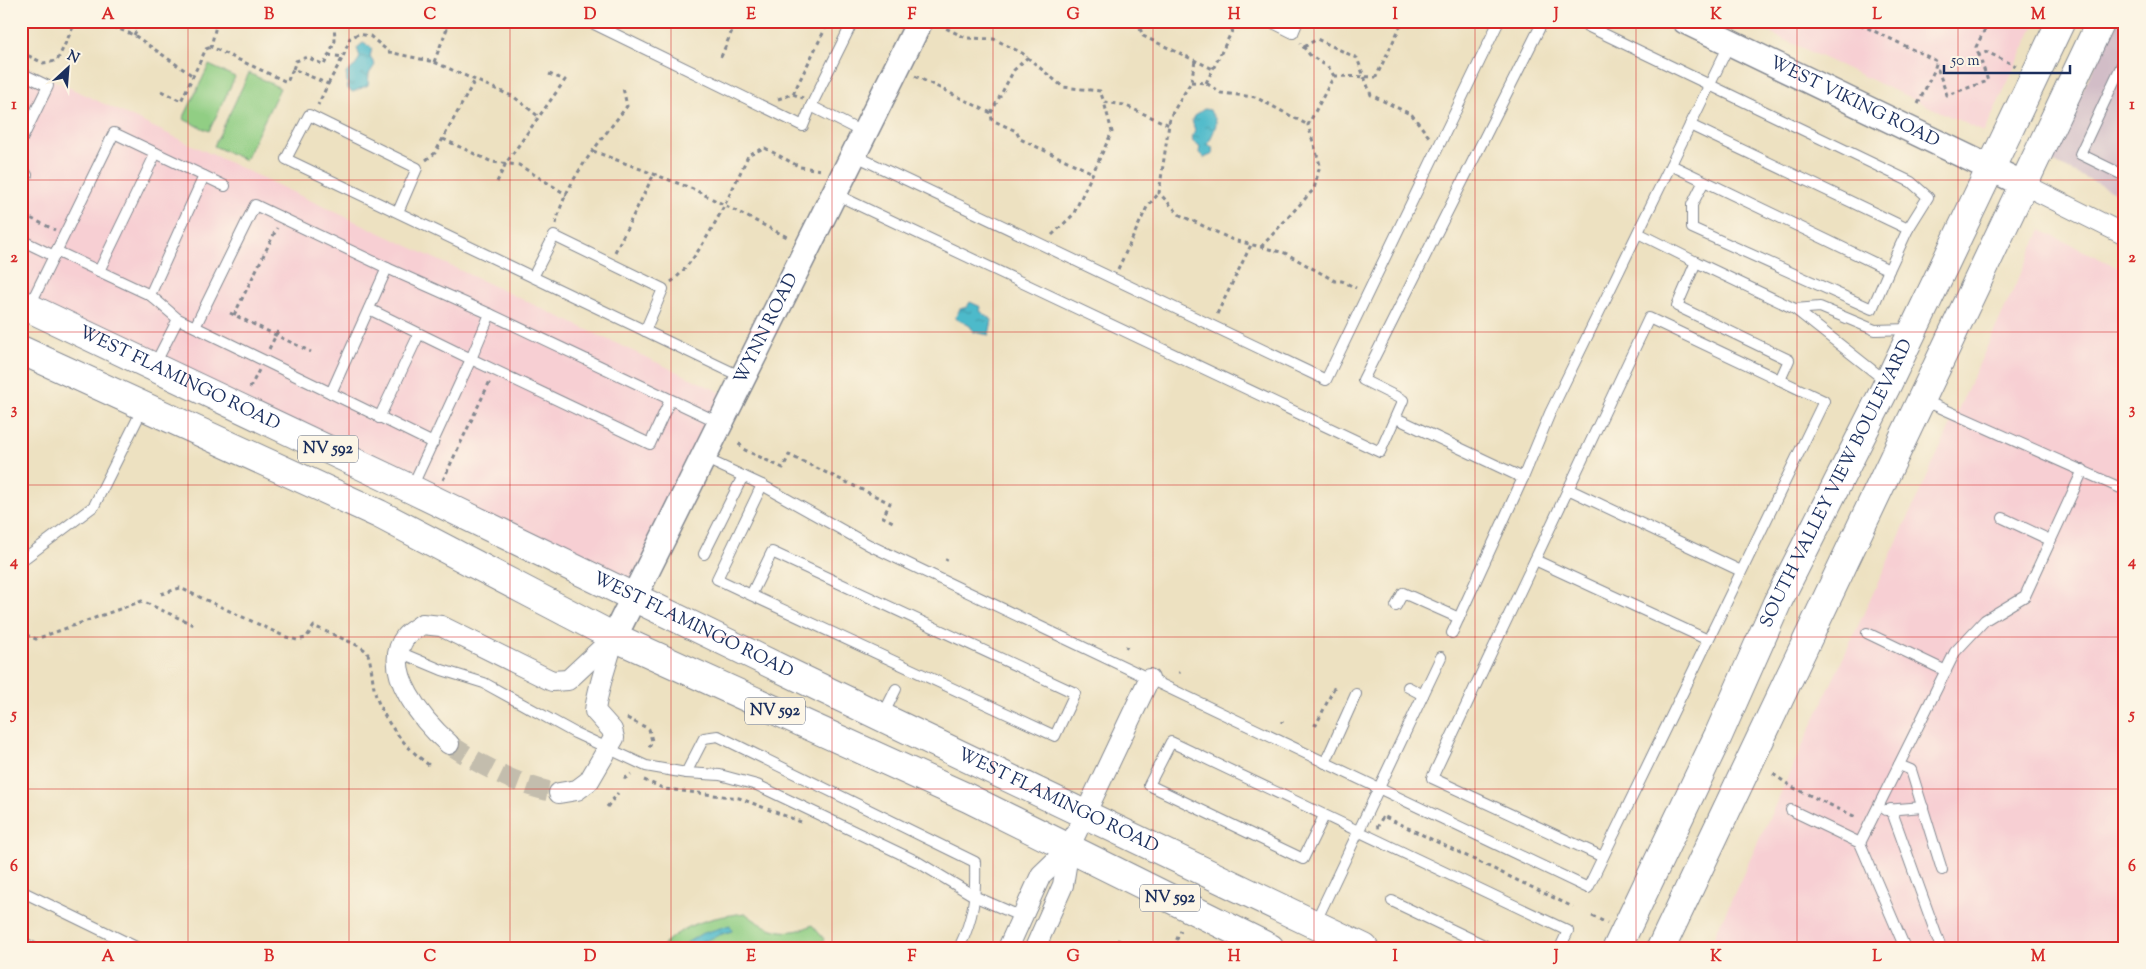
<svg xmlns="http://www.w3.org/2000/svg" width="2146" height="969" font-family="'Sorts Mill Goudy',serif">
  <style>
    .built { fill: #f7cfd3 }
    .industrial { fill: #d2bdc7 }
    .garden { fill: #91ce84; stroke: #567e71 }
    .water { fill: url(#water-ripples); stroke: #347494 }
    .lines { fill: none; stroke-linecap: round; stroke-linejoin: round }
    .minor-tunnel { stroke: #c3bdad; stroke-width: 20; stroke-dasharray: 20 10; stroke-linecap: butt }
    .service-casing { stroke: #848890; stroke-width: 12 }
    .minor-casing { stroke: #848890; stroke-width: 22 }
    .tertiary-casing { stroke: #848890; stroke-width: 28 }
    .primary-casing { stroke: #848890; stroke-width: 30 }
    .path { stroke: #848890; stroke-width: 3; stroke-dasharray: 4 4; stroke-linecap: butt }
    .service { stroke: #fff; stroke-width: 10 }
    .minor { stroke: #fff; stroke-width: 20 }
    .tertiary { stroke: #fff; stroke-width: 25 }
    .primary { stroke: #fff; stroke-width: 28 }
    .grid { fill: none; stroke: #d62828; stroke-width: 1; stroke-opacity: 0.55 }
    .labels { text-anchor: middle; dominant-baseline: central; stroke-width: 4; stroke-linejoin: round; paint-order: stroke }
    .shield { fill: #fcf5e5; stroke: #5e6a86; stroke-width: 1 }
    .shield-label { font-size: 16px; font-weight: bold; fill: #1b2f5e }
    .street-label { font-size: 18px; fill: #1b2f5e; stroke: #fcf5e5 }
    .neatline { fill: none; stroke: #d62828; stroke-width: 2 }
    .grid-label { font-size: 16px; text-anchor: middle; font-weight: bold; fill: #d62828 }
  </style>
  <defs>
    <pattern id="water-ripples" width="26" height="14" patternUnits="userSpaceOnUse" patternTransform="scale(1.25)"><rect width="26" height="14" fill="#4ebaca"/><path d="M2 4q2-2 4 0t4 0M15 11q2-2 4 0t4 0" fill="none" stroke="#4098a7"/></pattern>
  </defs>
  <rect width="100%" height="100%" fill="#fcf5e5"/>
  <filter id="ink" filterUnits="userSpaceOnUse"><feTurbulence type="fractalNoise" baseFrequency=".02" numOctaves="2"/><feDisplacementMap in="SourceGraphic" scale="10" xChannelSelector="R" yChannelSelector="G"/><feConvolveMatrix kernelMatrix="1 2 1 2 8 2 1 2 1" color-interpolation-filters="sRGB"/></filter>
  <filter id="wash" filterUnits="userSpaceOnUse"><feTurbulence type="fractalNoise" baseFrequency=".0096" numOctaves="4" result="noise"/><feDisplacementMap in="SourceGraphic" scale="20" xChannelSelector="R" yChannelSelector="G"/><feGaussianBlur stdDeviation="1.12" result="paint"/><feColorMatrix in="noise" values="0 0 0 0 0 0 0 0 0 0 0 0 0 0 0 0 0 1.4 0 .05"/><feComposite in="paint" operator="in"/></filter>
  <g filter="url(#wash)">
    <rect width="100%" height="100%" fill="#ede1c1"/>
    <g class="built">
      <polygon points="1744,21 2037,21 1984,132"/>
      <polygon points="21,65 733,398 635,597 21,304"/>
      <polygon points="2041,230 2125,271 2125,948 1709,948"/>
    </g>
    <polygon class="industrial" points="2117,21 2125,21 2125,197 2048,160"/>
    <g class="garden">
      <polygon points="209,65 235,77 209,131 183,119"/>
      <polygon points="249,73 280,88 245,160 214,146"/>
      <path d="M 745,913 C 766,930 787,938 812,925 L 824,939 L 819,948 L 660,948 C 684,923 713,917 745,913 Z"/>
    </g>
    <g class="water">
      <polygon points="363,43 372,48 370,57 375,65 369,74 368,85 353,92 348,89 346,73 356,65 360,57 357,48"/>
      <path d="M 1204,109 L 1210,110 C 1211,114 1215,117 1216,121 C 1217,127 1210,139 1208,144 L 1212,147 L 1213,154 L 1204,158 L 1199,153 L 1200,146 L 1193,142 L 1192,137 L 1195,131 L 1192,120 L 1194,116 Z"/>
      <polygon points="970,302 981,307 980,311 992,320 989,335 974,332 970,326 955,318 960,309 967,307"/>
      <path d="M 730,925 L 732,931 C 714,935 696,948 678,948 L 701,934 Z"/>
    </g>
  </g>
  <g filter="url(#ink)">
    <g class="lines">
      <path class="minor-tunnel" d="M 449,744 C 482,766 519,787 559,793"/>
      <defs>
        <g id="service">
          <polyline points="588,21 803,126 811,106"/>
          <polyline points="853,21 811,106 864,133"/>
          <polyline points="1269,21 1293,33 1298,21"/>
          <polyline points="1577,21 1911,182 1928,197 1908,229 1690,125"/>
          <polyline points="2125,58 2080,154 2125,176"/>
          <polyline points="21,73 48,86 21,141"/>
          <polyline points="854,155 1326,380 1499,21"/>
          <polyline points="1671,165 1889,270 1872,309 1692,228 1692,205 1704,181"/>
          <polyline points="21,166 27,175 21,186"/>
          <polyline points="835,194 1380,452 1403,400 1363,380 1543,21"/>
          <path d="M 398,212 L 417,168 L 309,115 L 286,159 C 432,229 579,299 725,369 L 742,377"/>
          <polyline points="1638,233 1696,262"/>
          <polyline points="21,240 54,256 114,133 225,186"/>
          <polyline points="56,251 150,295 204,176"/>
          <polyline points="1889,270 1908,229"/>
          <polyline points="99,271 156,153"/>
          <polyline points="533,277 554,236 663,289 645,331"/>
          <polyline points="150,295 178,319 154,366"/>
          <polyline points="29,307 54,256"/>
          <polyline points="369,309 471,359 490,314 387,268"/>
          <polyline points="1795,309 1820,307 1875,330 1910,329"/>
          <polyline points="490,314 720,423"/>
          <polyline points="178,319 195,327 255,205 387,268 331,393 195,327"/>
          <polyline points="1780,380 1789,360 1677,306 1696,262 1795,309 1887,382"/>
          <polyline points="331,393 433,443"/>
          <polyline points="1921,399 2125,490"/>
          <polyline points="379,418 419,334"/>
          <polyline points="1396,418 1523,478"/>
          <polyline points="704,458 762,485 717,579 751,595 1055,736 1075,693 772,552 751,595"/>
          <polyline points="762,485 869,545 1588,888 1603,857 1824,401 1649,318 1432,778 1603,857"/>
          <polyline points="412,487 471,359 650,444 670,400"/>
          <polyline points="1568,489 1741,571"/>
          <polyline points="2003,518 2050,540"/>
          <polyline points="704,554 743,476"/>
          <polyline points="1535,560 1708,640"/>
          <polyline points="21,561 94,506 143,408"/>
          <polyline points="1396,606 1403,593 1459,618"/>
          <polyline points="1452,633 1523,478 1550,413 1730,43"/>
          <polyline points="1867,633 1946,671"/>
          <polyline points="399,652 442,670 484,683 575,733 646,766 686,773 720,775 757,785 916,861 976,897 1022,917"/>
          <polyline points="1408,687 1423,695"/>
          <polyline points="882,717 896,689"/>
          <polyline points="1325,763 1356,694"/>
          <polyline points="1899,765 1911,770 1942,870"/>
          <path d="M 686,773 L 704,738 L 718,736 L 975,862 C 976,896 974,917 959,948"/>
          <polyline points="1891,809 1941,948"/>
          <polyline points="1791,810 1860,843 1905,948"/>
          <polyline points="1886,810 1923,807"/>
          <polyline points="1324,816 1303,859 1149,785 1171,742 1568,931 1560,948"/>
          <polyline points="1860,843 1955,652 1985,620 2025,596 2083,470"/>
          <polyline points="21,891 138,948"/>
          <polyline points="1392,901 1490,948"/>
          <polyline points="1315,923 1441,657"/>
          <polyline points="21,941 34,948"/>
        </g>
        <g id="minor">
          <polyline points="2023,184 2125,235"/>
          <path d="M 449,744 C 425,723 379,670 406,636 C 410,632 417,628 422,624 L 441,626 L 552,681 L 568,680 L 614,637"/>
          <path d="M 559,793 L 577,790 L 589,781 L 614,738 L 612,730 L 595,711 C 598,685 608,662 614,637"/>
          <polyline points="1008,948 1041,875 1069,848"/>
          <polyline points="1035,948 1063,885 1069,848 1149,679"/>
        </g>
        <g id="tertiary">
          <path id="s1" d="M 1685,21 L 2023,184"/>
          <path id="s2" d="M 614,637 L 920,21"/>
        </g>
        <g id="primary">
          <path id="s3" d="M 21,304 L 411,489 L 796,676 L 1364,948"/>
          <polyline points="21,350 379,514 614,637 968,798 1270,948"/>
          <path id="s4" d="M 1617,948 L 1718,736 L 1777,603 L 1888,383 L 2061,21"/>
          <polyline points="1661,948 2101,21"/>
        </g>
      </defs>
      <use href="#service" class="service-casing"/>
      <use href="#minor" class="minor-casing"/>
      <use href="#tertiary" class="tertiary-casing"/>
      <use href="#primary" class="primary-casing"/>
      <g class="path">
        <polyline points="98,21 134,35 193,76"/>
        <polyline points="217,21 211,47 287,82 293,69 328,84 318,105"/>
        <polyline points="1137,21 1143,36 1213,69"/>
        <polyline points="1853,21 1937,61 1934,70"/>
        <polyline points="939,25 966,38 994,39 1022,53 1063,87 1100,91 1104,102 1124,105 1169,125"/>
        <polyline points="134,35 141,21"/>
        <polyline points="1304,47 1317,39 1357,58 1371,95 1412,115 1430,138"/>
        <polyline points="21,50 25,43"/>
        <polyline points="21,52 43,63 57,61 76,21"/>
        <polyline points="328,55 343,57"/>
        <polyline points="1979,55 1976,47 1989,21"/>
        <polyline points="721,57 736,21"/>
        <polyline points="1195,61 1191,82 1170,117 1159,193 1180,215 1233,240 1285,253 1335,281 1342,281 1356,288"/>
        <polyline points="434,62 450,21"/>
        <polyline points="293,69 296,61 307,57 324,65 335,41 334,21"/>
        <polyline points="915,76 991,113 992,120 1016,131 1020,139 1093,173"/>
        <polyline points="1334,76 1376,77 1403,21"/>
        <polyline points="1191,82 1206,83 1221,93 1255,97 1308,125"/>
        <polyline points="1206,83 1237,21"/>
        <polyline points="328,84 343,57 350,38 358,34 370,36 389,52 434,62 514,97 538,116"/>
        <polyline points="161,91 181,101 206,49 211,47"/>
        <polyline points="793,94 829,21"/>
        <polyline points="778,99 793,94 803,98"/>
        <polyline points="1918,104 1934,71 1938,70 1947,95 1988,81 1979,55 1987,52 2016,66"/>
        <polyline points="991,113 1014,70 1028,57"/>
        <polyline points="443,139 492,162 519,165 567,195"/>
        <polyline points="593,151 693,189 789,238"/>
        <polyline points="426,160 435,153 475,80"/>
        <polyline points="497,182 506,163 565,80 549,74"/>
        <polyline points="24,215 55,230"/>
        <path d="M 556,224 C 565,180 601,141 627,106 L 623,88"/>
        <polyline points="1052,235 1073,215 1112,132 1104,102"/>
        <polyline points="1261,247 1314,189 1320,165 1308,125 1334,76 1329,68 1310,55 1300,43"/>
        <polyline points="615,252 654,174"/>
        <polyline points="1118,269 1147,207 1159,193"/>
        <path d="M 671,282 C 702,258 732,190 749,154 L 765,148 L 800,167 L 822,170"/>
        <polyline points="230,313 311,352"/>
        <polyline points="1217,314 1251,245"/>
        <polyline points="234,315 277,228"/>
        <polyline points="269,349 278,331"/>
        <polyline points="250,388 259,370"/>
        <polyline points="739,443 743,449 783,468 789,455 890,503 883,517 893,522"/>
        <polyline points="443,480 490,381"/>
        <polyline points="946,561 947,559"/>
        <path d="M 161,594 L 180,588 L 286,637 L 297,640 L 306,638 L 314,626 C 325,632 359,644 366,651 C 372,657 372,686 376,696 C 385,723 406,748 429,765"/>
        <polyline points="26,635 36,639 142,601 194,625"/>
        <polyline points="1126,648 1127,646"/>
        <polyline points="1179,673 1180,672"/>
        <polyline points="627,718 649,729 652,741 648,750"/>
        <polyline points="1282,723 1282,721"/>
        <polyline points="1314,724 1316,725 1336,684"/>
        <polyline points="1773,774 1792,787 1858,818"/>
        <polyline points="624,779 631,774"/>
        <polyline points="644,780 665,789 739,798 801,822"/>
        <polyline points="607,807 618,793"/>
        <polyline points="1377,828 1383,816 1573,907"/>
        <polyline points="1592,916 1607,923"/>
        <polyline points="1173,947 1181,931"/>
        <polyline points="1115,948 1119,939"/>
      </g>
      <use href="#service" class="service"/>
      <use href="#minor" class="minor"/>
      <use href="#tertiary" class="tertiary"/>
      <use href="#primary" class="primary"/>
    </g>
  </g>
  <path class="grid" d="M 188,21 L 188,948M 349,21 L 349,948M 510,21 L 510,948M 671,21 L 671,948M 832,21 L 832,948M 993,21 L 993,948M 1153,21 L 1153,948M 1314,21 L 1314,948M 1475,21 L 1475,948M 1636,21 L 1636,948M 1797,21 L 1797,948M 1958,21 L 1958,948M 21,180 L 2125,180M 21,332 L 2125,332M 21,485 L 2125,485M 21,637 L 2125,637M 21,789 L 2125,789"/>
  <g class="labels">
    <g class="shield">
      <rect x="298" y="435.5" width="60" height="27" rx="4"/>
      <rect x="745" y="697.5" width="60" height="27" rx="4"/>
      <rect x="1140" y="884.5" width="60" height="27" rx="4"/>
    </g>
    <g class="shield-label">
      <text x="328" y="449">NV 592</text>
      <text x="775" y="711">NV 592</text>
      <text x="1170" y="898">NV 592</text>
    </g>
    <g class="street-label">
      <text stroke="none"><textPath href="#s1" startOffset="188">WEST VIKING ROAD</textPath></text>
      <text stroke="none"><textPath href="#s2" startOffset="344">WYNN ROAD</textPath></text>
      <text stroke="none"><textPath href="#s3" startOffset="175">WEST FLAMINGO ROAD</textPath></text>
      <text stroke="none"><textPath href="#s4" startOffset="514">SOUTH VALLEY VIEW BOULEVARD</textPath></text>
      <text stroke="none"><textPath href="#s3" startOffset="745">WEST FLAMINGO ROAD</textPath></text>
      <text stroke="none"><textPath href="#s3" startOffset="1150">WEST FLAMINGO ROAD</textPath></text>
    </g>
  </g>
  <rect width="2146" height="969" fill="none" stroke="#fcf5e5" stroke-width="55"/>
  <g transform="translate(68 68) rotate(26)" stroke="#fcf5e5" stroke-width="4" paint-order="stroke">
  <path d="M0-4L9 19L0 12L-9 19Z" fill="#1b2f5e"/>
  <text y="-8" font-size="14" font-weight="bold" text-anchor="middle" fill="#1b2f5e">N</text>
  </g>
  <path d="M1944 65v8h126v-8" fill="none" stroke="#1b2f5e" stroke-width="2.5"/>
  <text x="1951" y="65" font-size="15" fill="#1b2f5e" stroke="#fcf5e5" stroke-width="4" paint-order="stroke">50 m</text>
  <rect x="28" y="28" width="2090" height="914" class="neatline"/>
  <g class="grid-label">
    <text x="108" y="19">A</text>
    <text x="269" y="19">B</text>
    <text x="430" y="19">C</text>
    <text x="590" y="19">D</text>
    <text x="751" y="19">E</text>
    <text x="912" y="19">F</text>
    <text x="1073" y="19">G</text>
    <text x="1234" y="19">H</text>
    <text x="1395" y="19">I</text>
    <text x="1556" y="19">J</text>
    <text x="1716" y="19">K</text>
    <text x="1877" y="19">L</text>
    <text x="2038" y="19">M</text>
    <text x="14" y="109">1</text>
    <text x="2132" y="109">1</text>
    <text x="14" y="262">2</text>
    <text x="2132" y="262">2</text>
    <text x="14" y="414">3</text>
    <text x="2132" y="414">3</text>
    <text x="14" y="566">4</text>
    <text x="2132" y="566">4</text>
    <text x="14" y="719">5</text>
    <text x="2132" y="719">5</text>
    <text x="14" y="871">6</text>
    <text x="2132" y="871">6</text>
    <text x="108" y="961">A</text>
    <text x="269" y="961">B</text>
    <text x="430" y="961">C</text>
    <text x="590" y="961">D</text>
    <text x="751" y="961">E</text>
    <text x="912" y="961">F</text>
    <text x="1073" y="961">G</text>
    <text x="1234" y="961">H</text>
    <text x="1395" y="961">I</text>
    <text x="1556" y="961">J</text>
    <text x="1716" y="961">K</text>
    <text x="1877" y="961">L</text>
    <text x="2038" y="961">M</text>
  </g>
</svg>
